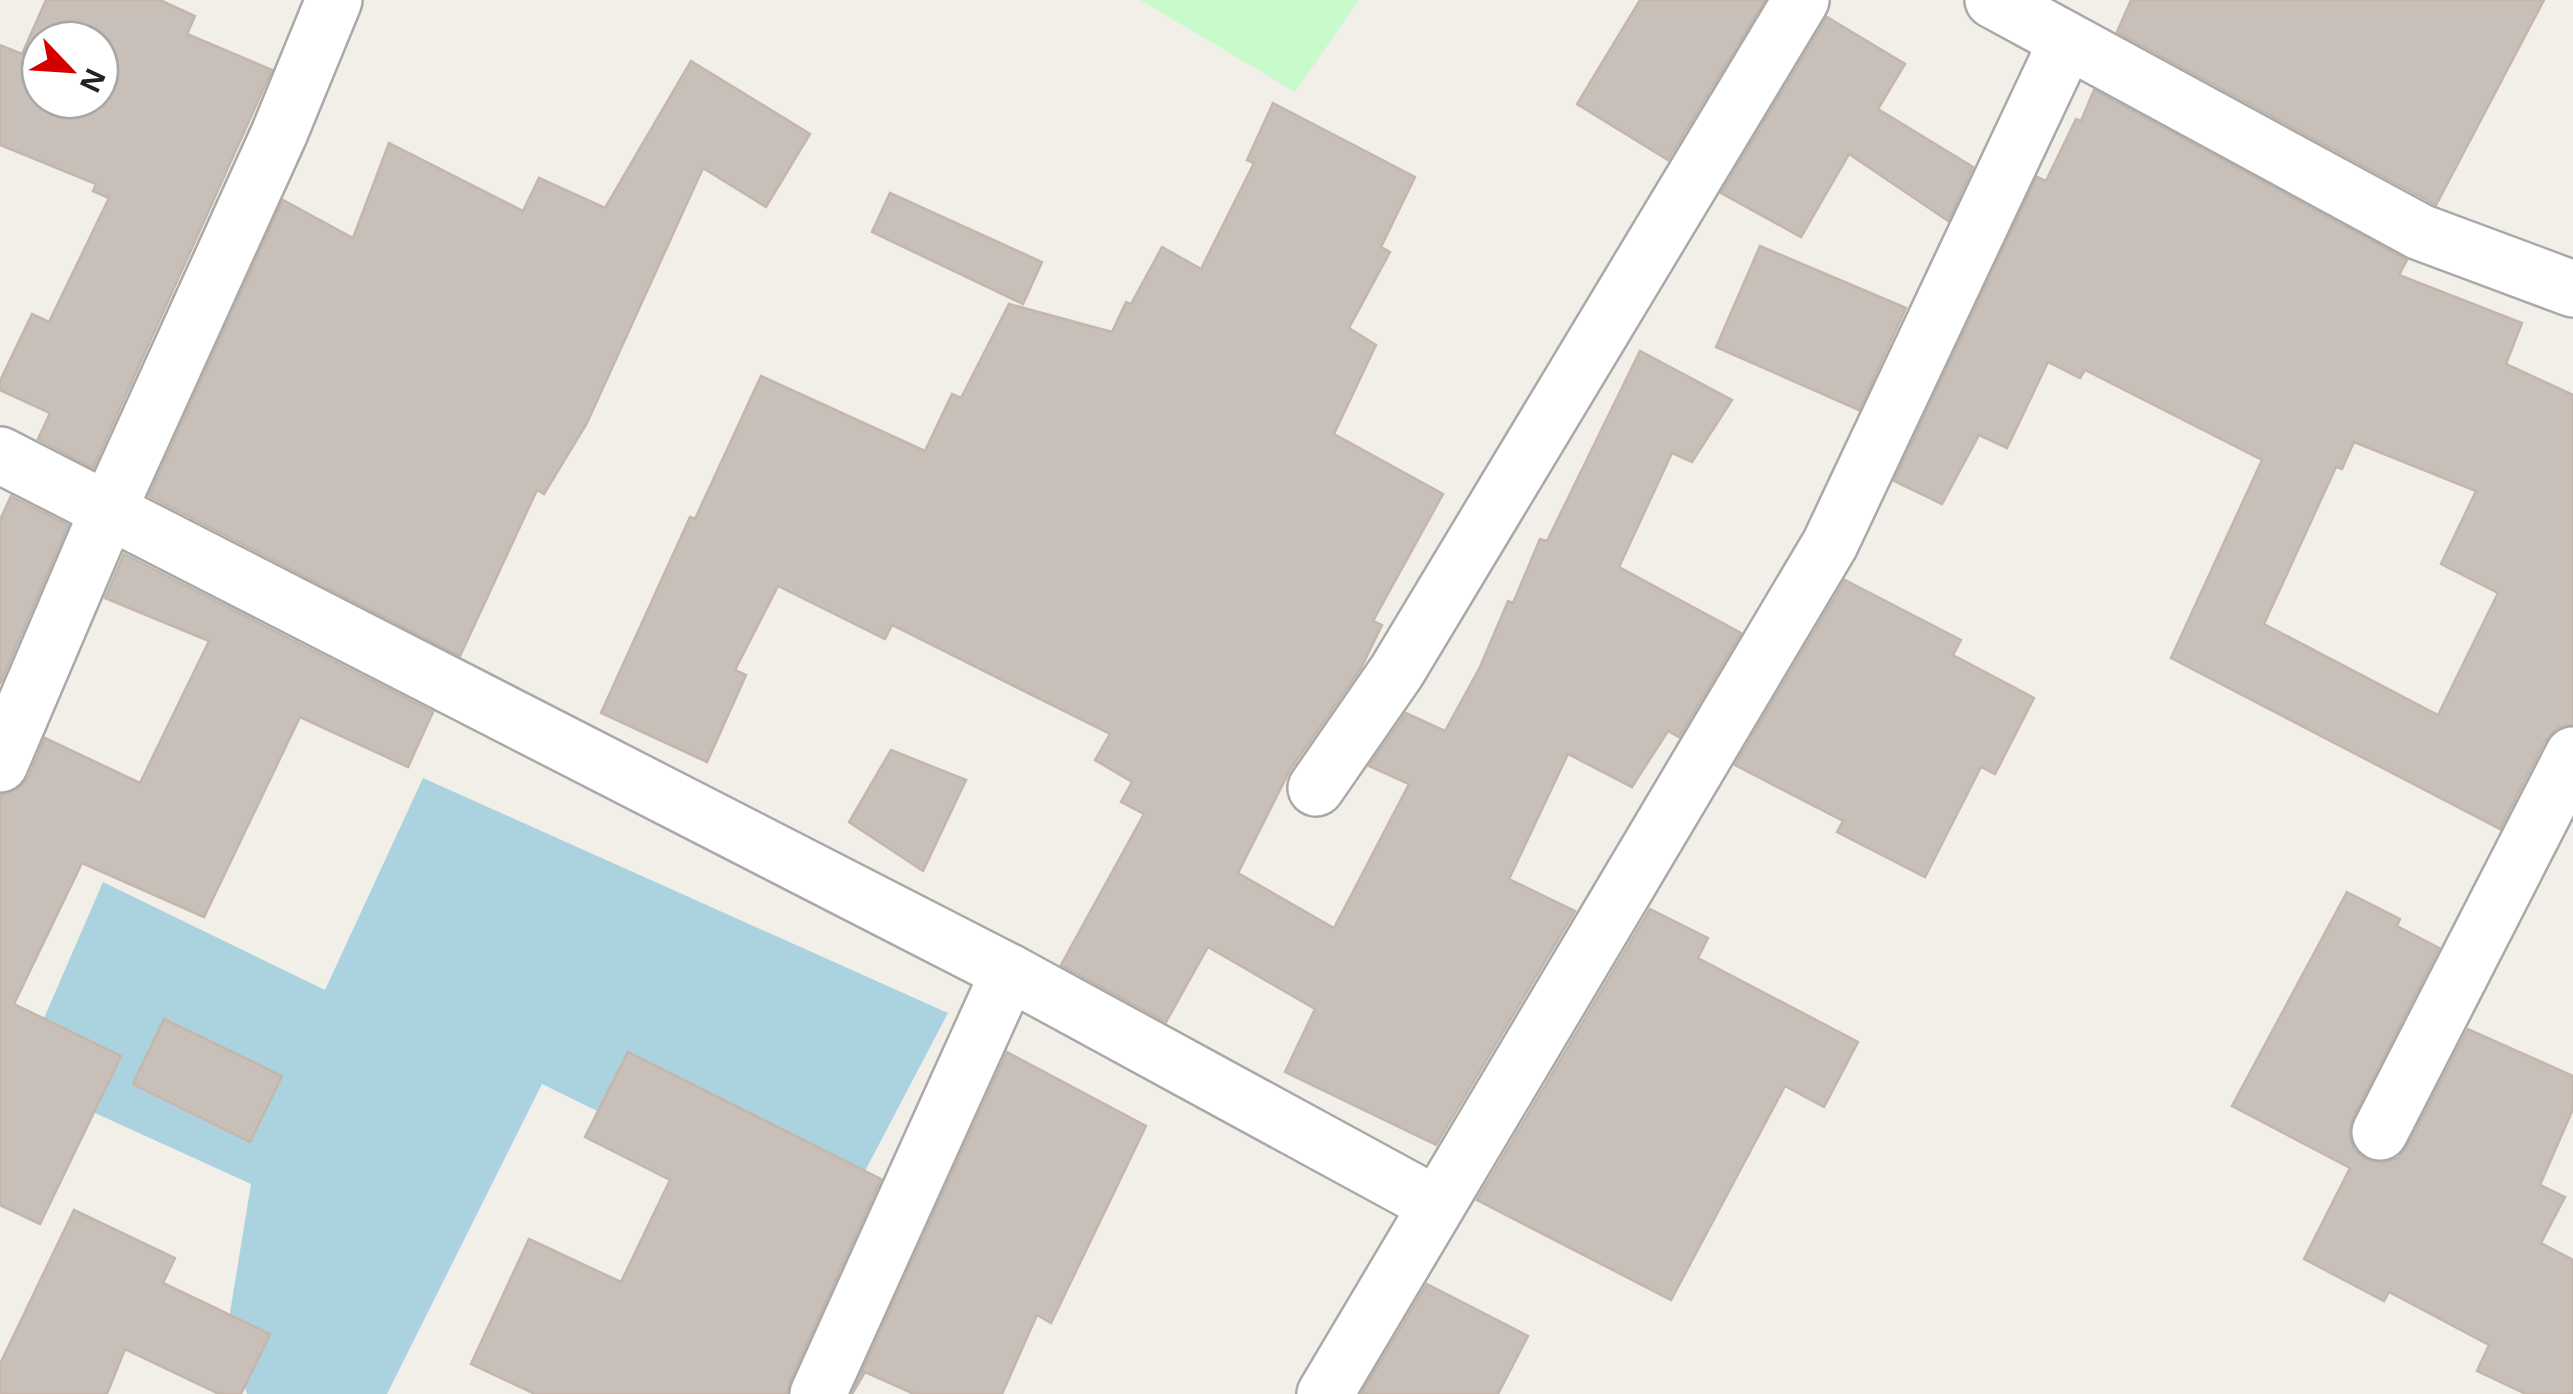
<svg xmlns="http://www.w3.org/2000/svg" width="2573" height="1394" font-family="'Open Sans',sans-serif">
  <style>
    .park { fill: #c8facc }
    .water { fill: #aad3df }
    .building { fill: #c7bfb8; stroke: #c4b6ab; stroke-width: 2.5; fill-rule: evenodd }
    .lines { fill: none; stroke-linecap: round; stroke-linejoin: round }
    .minor-casing { stroke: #a9a9a9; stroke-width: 60 }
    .minor { stroke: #fff; stroke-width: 55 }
  </style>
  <rect width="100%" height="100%" fill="#f2efe9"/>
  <polygon class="park" points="1140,0 1359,0 1295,92"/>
  <polygon class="water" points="423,778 948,1013 835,1228 542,1084 387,1394 247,1394 227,1331 251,1184 18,1078 103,882 325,990"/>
  <g class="building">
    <path d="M 46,0 L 160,0 L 195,16 L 187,34 L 272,70 L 93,468 L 38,439 L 50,413 L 0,390 L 0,381 L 32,314 L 49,322 L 109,198 L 93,191 L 96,184 L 0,145 L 0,45 L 22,54 ZM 40,40 L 100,40 L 100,100 L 40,100 Z"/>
    <polygon points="1640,0 1765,0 1668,160 1577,104"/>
    <polygon points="2131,0 2544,0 2436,205 2117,32"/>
    <polygon points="1827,17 1905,64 1878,109 1973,167 1948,221 1849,154 1801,237 1721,193"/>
    <polygon points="691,61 810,134 766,207 703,168 587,423 544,494 537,490 460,656 149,496 283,200 353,238 389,143 523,211 539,178 605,208"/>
    <path d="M 2094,90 L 2407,260 L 2399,275 L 2522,323 L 2506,364 L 2573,395 L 2573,724 L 2557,728 L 2545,741 L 2500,829 L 2171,658 L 2262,460 L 2085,370 L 2080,378 L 2048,362 L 2007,448 L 1979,435 L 1942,504 L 1894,481 L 2037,177 L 2046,181 L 2076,119 L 2081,121 ZM 2354,442 L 2476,491 L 2441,564 L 2498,593 L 2438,715 L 2264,624 L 2336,467 L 2342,469 Z"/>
    <polygon points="1273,103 1415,177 1381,247 1390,252 1349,328 1376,345 1334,434 1443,494 1373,621 1382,625 1361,668 1290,770 1238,873 1334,928 1409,784 1369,766 1406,713 1445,731 1480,667 1508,601 1513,603 1540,539 1547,541 1640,351 1732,400 1692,462 1672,453 1619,567 1741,633 1679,737 1668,731 1632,787 1568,754 1509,879 1575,911 1436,1145 1285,1072 1315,1009 1208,947 1166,1022 1061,965 1144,814 1121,802 1132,782 1095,760 1110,734 892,625 885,639 778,586 735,670 746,675 707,762 601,713 690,517 695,519 761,376 925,451 952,394 961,398 1009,304 1112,332 1126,302 1131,304 1162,247 1201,269 1254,163 1247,160"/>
    <polygon points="890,193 1042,262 1023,304 872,232"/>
    <polygon points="1760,246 1906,308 1859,410 1716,347"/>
    <polygon points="11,496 68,525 0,684 0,520"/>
    <polygon points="124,554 433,712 408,767 300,717 204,917 82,863 14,1004 121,1056 40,1224 0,1205 0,795 19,788 29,776 45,738 140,783 209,641 105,598"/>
    <polygon points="1845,580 1961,640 1953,655 2034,698 1995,774 1981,767 1925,877 1837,832 1843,821 1735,765"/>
    <polygon points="891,750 966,780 923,871 849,822"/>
    <polygon points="2347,892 2400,919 2397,926 2439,948 2352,1119 2349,1135 2354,1150 2365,1159 2383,1163 2398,1158 2407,1147 2468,1029 2573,1076 2573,1109 2540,1185 2565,1197 2541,1243 2573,1260 2573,1394 2526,1394 2477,1371 2489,1345 2389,1292 2384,1301 2304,1259 2350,1168 2232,1106"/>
    <polygon points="1650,909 1708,938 1698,958 1858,1042 1824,1107 1785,1086 1671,1300 1477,1200"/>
    <polygon points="164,1019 282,1076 250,1142 133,1084"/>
    <polygon points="628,1052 881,1179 790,1381 787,1394 535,1394 471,1364 529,1239 621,1282 670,1180 585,1137"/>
    <polygon points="1007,1052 1146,1126 1051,1323 1037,1315 1002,1394 914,1394 865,1372 852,1394"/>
    <polygon points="74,1210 175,1258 163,1283 270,1334 241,1394 219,1394 125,1349 107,1394 0,1394 0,1364"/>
    <polygon points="1427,1284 1528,1336 1498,1394 1361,1394"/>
  </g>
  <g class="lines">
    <defs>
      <g id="minor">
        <polyline points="1993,0 2420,232 2573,289"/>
        <polyline points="0,455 1009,972 1435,1204"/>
        <polyline points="0,764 107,513 279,134 334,0"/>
        <polyline points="1316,788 1397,671 1801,0"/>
        <polyline points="2380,1132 2573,755"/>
        <polyline points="818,1394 1009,972"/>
        <polyline points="1325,1394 1830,544 2067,41"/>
      </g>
    </defs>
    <use href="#minor" class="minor-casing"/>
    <use href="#minor" class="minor"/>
  </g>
  <g transform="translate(70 70) rotate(115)"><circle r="48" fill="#ffffff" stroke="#a7a7a7" stroke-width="2.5"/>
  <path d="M0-8L18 38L0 25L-18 38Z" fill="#d40000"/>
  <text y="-15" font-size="28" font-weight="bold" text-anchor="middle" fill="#222222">N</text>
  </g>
</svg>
